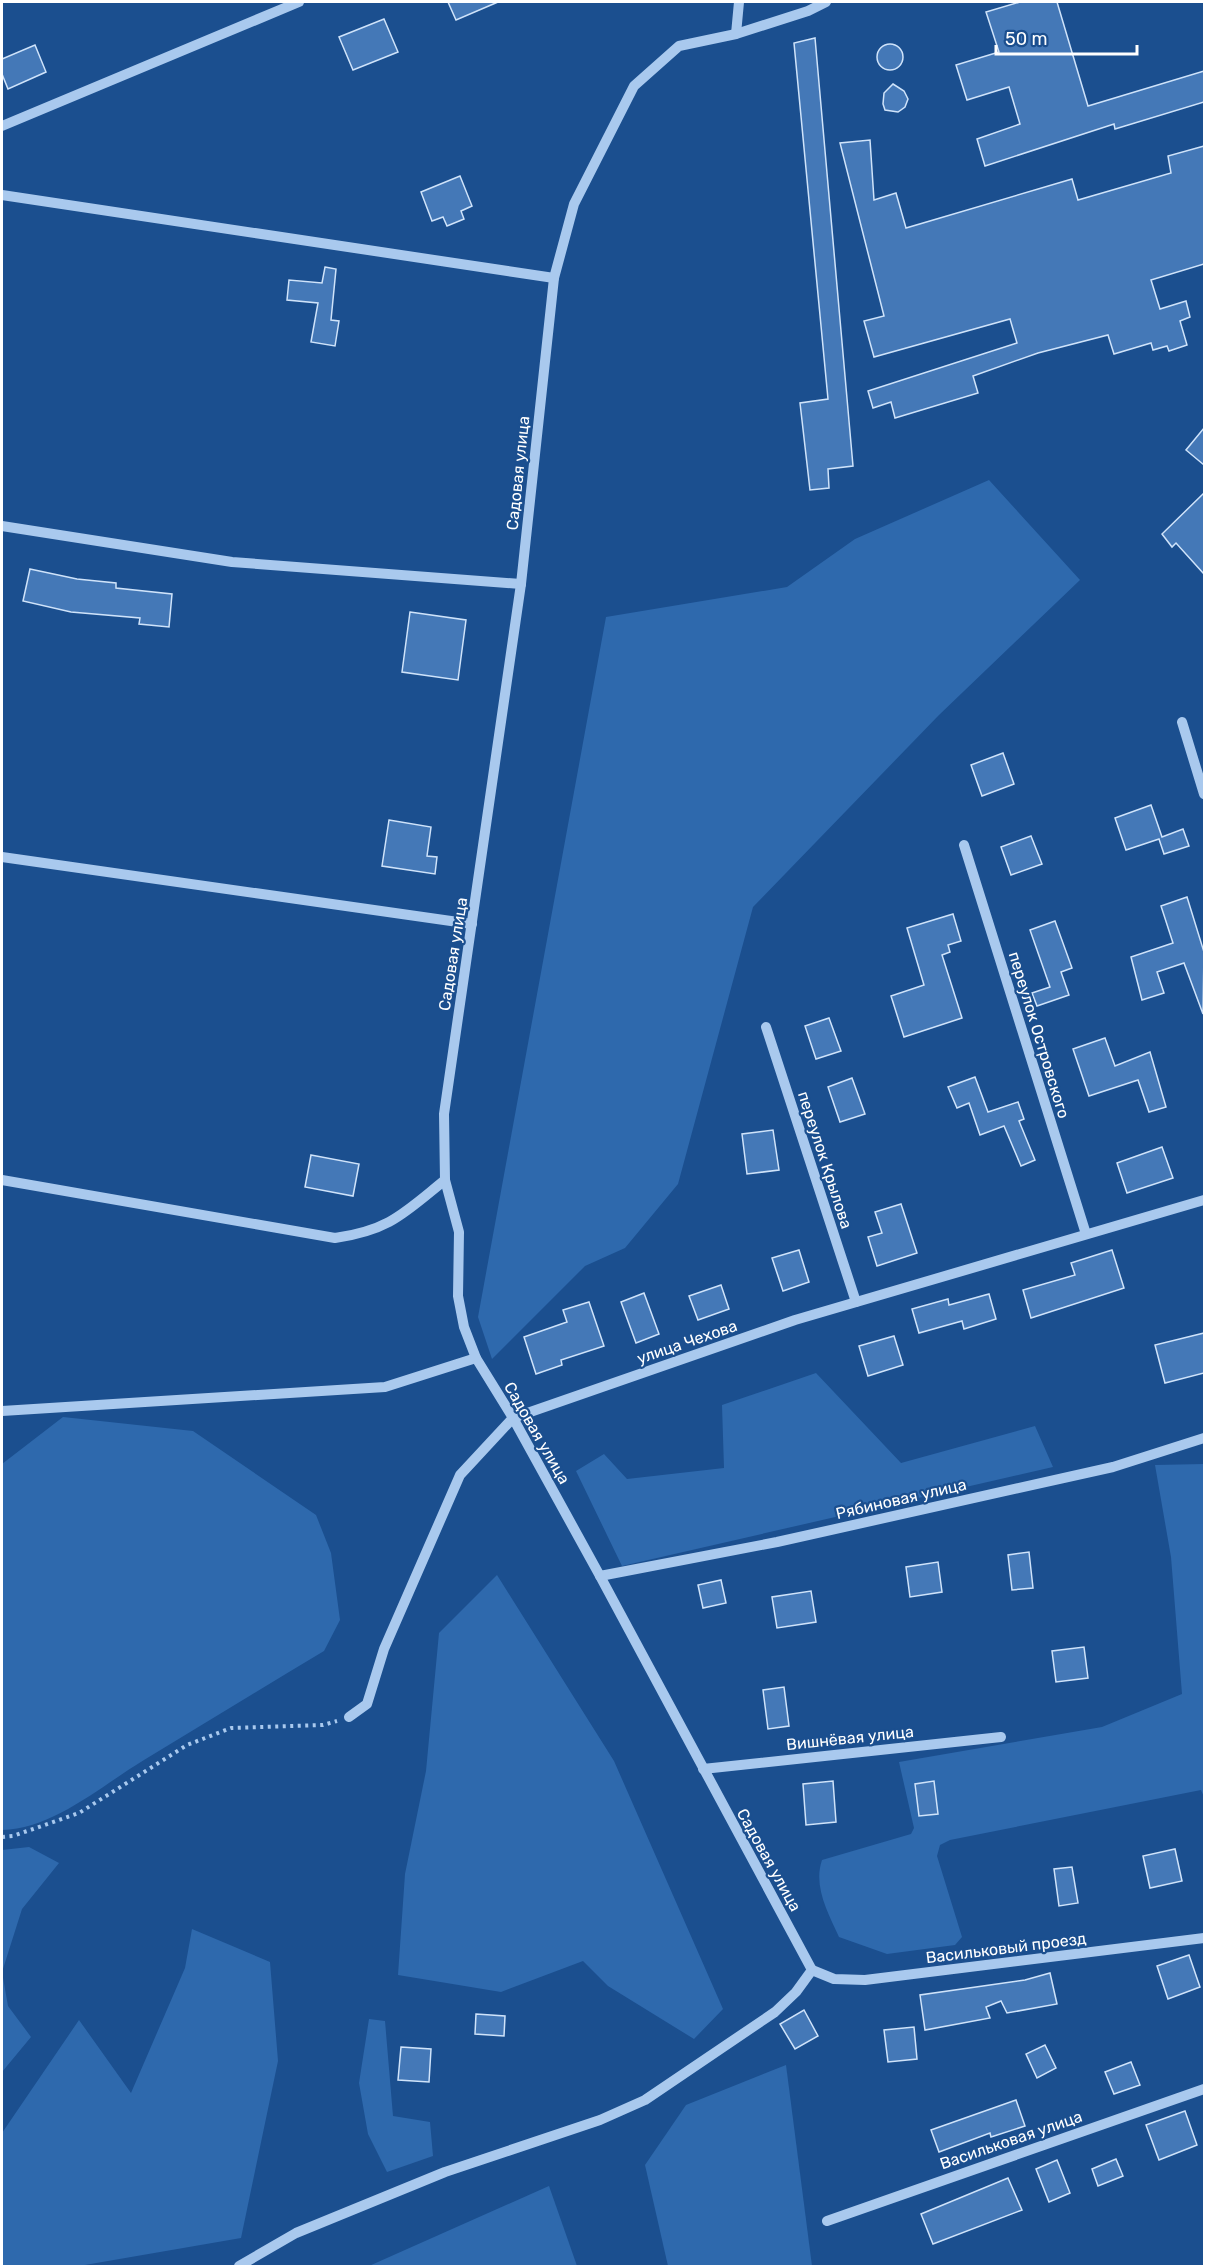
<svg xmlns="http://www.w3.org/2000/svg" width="1206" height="2268" font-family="Rubik,sans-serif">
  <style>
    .green { fill: #2e69ad }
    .building { fill: #4478b7; stroke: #cfe3fa; stroke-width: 1.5 }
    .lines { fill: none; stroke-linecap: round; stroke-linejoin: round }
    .path { stroke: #a9c9ee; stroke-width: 4; stroke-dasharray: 3 4.5; stroke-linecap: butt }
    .minor { stroke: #a9c9ee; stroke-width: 10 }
    .labels { text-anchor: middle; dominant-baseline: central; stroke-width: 4.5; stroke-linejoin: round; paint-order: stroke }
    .street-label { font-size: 16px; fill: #fff; stroke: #1b4f8f }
  </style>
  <rect width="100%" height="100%" fill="#1b4f8f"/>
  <g class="green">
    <polygon points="989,480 1080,580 939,715 753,907 678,1184 625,1248 585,1266 492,1359 478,1317 606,617 787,587 855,539"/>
    <polygon points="816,1373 901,1463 1035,1426 1053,1467 622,1566 576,1471 604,1454 627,1479 724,1468 722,1405"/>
    <path d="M 63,1417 L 193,1431 L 316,1515 L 331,1553 L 340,1620 L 324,1651 C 264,1687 204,1724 144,1760 C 101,1786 53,1829 2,1830 L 2,1464 Z"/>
    <path d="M 1204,1464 L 1204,1797 L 1201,1790 L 950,1840 L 940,1845 L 937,1856 L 962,1937 L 955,1945 L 887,1954 L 839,1937 C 828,1913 813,1886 822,1860 L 911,1834 L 914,1828 L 899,1762 L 1102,1727 L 1182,1694 L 1171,1557 L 1155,1465 Z"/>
    <polygon points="497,1575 614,1761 723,2009 694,2039 608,1986 583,1961 501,1992 398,1975 405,1874 426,1771 439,1633"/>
    <polygon points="29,1847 59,1863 22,1909 2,1972 8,2006 31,2037 2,2072 2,1850"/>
    <polygon points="192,1929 270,1962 278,2061 241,2238 79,2266 2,2266 2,2133 79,2020 131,2093 185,1968"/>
    <polygon points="369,2019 385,2021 393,2116 430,2122 433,2156 387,2172 368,2134 359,2083"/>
    <polygon points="786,2065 812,2266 668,2266 645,2165 686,2105"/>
    <polygon points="549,2186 577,2266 369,2266"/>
  </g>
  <g class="building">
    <polygon points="448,2 498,2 456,20"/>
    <polygon points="1020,2 1057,2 1088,106 1204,71 1204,102 1115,129 1114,124 985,166 977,139 1020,124 1009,87 967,100 956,65 999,52 986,12"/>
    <polygon points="384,19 398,52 353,70 339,37"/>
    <polygon points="815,38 853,466 828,469 829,488 810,490 800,403 828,399 794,43"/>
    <circle cx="890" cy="57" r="13"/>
    <polygon points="35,45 46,72 8,89 2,74 2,59"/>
    <polygon points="893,84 904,91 908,99 905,107 898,112 885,110 883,104 884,93"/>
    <polygon points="870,140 874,200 896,193 906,228 1072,179 1078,200 1171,173 1168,156 1204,146 1204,264 1151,280 1160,309 1186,301 1190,317 1180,321 1187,345 1169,351 1167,346 1153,350 1151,343 1114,354 1108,335 1038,353 973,376 978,393 895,418 891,402 873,408 868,391 1017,343 1010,319 874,357 864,321 884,316 840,143"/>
    <polygon points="460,176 472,206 461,211 464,219 447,226 443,217 432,221 421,192"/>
    <polygon points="325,267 336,269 331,320 339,321 335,346 311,342 318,303 287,300 289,280 322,283"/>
    <polygon points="1204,428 1204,465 1186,450"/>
    <polygon points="1204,493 1204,574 1176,543 1172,547 1162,534"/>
    <polygon points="30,569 77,579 116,583 116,588 172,594 169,627 139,624 140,618 71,612 23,601"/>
    <polygon points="410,612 466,620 458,680 402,672"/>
    <polygon points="1003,753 1014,784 982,796 971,765"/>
    <polygon points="1151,805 1162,837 1183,829 1189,846 1164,854 1159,839 1126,850 1115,818"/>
    <polygon points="389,820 431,827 427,856 437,857 435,874 382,866"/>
    <polygon points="1031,836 1042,864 1011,875 1001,847"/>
    <polygon points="1187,897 1204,952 1203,1014 1184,963 1157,972 1164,993 1142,1000 1131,957 1173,943 1161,906"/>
    <polygon points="953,914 961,941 948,945 950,952 942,955 962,1018 904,1037 891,996 924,985 907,928"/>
    <polygon points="1055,921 1072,968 1061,972 1069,995 1037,1006 1032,993 1050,987 1030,930"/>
    <polygon points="829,1018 841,1051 816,1059 805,1026"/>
    <polygon points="1105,1038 1115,1066 1150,1052 1166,1107 1149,1112 1138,1080 1089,1096 1073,1049"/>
    <polygon points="975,1077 988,1112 1018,1102 1024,1119 1019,1121 1035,1160 1021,1166 1004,1126 980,1135 969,1103 957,1108 948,1087"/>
    <polygon points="852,1078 865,1114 840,1122 828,1087"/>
    <polygon points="773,1130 779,1170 747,1174 742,1134"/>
    <polygon points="1162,1147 1173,1178 1127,1193 1117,1163"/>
    <polygon points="311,1155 359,1164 353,1196 305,1187"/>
    <polygon points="901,1204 917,1253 877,1266 868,1237 882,1233 875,1212"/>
    <polygon points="799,1250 809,1282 783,1291 772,1258"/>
    <polygon points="1112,1250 1124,1288 1031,1318 1023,1290 1075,1275 1071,1263"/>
    <polygon points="721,1285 729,1309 698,1320 689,1296"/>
    <polygon points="644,1293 659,1334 636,1343 621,1302"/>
    <polygon points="989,1294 996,1319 964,1329 962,1321 919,1333 912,1309 948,1299 949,1305"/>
    <polygon points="589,1302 604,1346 561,1360 562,1365 536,1374 524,1337 567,1322 563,1310"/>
    <polygon points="1204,1333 1204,1373 1165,1383 1155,1345"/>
    <polygon points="894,1336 903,1365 868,1376 859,1346"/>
    <polygon points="1029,1552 1033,1588 1012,1590 1008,1555"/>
    <polygon points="938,1562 942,1592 910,1597 906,1567"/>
    <polygon points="721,1580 726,1603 703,1608 698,1585"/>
    <polygon points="811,1591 816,1622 777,1628 772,1597"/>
    <polygon points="1084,1647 1088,1678 1056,1682 1052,1651"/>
    <polygon points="784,1687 789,1726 768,1729 763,1690"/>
    <polygon points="833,1781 836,1822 806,1825 803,1784"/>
    <polygon points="934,1781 938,1814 919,1816 915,1784"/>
    <polygon points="1175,1849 1182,1881 1150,1888 1143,1856"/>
    <polygon points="1072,1867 1078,1903 1059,1906 1054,1869"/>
    <polygon points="1189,1955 1200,1987 1168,1999 1157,1966"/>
    <polygon points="1050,1973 1057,2004 1007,2013 1001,2001 986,2007 990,2018 925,2030 920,1995 1025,1980"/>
    <polygon points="804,2010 818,2036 795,2049 780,2024"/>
    <polygon points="476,2014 505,2016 504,2036 475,2034"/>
    <polygon points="914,2027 917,2059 888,2062 884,2030"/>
    <polygon points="1045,2045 1056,2068 1037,2078 1026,2054"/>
    <polygon points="401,2047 431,2049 429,2082 398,2080"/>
    <polygon points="1131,2062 1140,2085 1114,2094 1105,2072"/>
    <polygon points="1016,2100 1025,2126 991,2137 990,2133 939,2152 931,2130"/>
    <polygon points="1185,2111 1197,2145 1159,2160 1146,2125"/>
    <polygon points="1116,2159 1123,2176 1098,2186 1092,2169"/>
    <polygon points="1057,2160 1070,2193 1049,2202 1036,2169"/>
    <polygon points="1008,2178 1022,2210 933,2244 921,2214"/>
  </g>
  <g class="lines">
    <polyline class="path" points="2,1837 13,1836 79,1813 187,1745 231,1728 323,1725 337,1721"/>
    <g class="minor">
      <polyline points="736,34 739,2"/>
      <polyline points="2,126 299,2"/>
      <polyline points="2,195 554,278"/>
      <polyline points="2,526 232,562 521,584"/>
      <polyline points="1182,722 1204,794"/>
      <polyline points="964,845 1086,1234"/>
      <polyline points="2,857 472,924"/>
      <polyline points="766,1027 856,1302"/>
      <path d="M 2,1180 L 335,1238 C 390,1230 404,1213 445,1180"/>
      <polyline points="2,1411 385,1387 476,1358"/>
      <polyline points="600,1576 777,1542 1113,1467 1204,1438"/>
      <polyline points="349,1717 367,1704 384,1649 460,1475 513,1418 795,1320 1204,1200"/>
      <polyline points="703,1769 1001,1737"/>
      <polyline points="812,1970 600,1576 513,1418 476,1358 464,1327 458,1296 459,1232 445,1180 444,1114 521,584 554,278 574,204 634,86 679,46 736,34 808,11 826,2"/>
      <polyline points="812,1970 834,1979 865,1980 1204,1938"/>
      <polyline points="827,2221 1204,2089"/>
      <polyline points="239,2266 296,2233 445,2172 600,2120 645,2100 775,2012 796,1992 812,1970"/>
    </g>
  </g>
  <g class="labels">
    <g class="street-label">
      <text transform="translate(518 473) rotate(-84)">Садовая улица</text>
      <text transform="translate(453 954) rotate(-81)">Садовая улица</text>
      <text transform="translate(1039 1035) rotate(73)">переулок Островского</text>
      <text transform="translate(825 1160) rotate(72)">переулок Крылова</text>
      <text transform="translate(687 1342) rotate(-19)">улица Чехова</text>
      <text transform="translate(537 1433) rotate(60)">Садовая улица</text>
      <text transform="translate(901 1499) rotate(-13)">Рябиновая улица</text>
      <text transform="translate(850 1738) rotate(-6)">Вишнёвая улица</text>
      <text transform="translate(769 1860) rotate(61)">Садовая улица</text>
      <text transform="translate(1006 1948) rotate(-7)">Васильковый проезд</text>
      <text transform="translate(1011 2140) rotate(-19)">Васильковая улица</text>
    </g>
  </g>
  <rect width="1206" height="2268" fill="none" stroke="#ffffff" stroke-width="6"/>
  <path d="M996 45v9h141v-9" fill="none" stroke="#ffffff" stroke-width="3"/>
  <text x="1005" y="45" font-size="18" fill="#ffffff" stroke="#1b4f8f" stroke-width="4.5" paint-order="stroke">50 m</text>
</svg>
